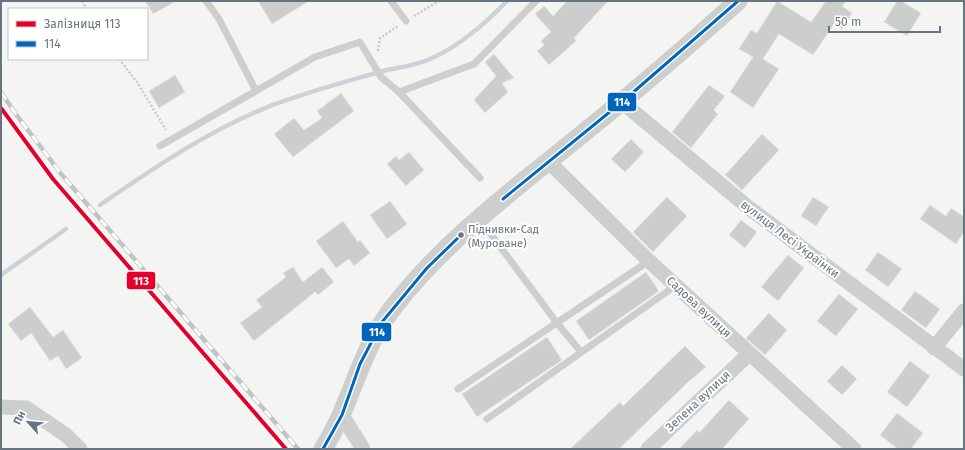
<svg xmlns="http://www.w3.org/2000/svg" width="965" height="450" font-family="'Fira Sans',sans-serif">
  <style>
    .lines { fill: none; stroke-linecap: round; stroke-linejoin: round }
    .stream { stroke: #ccd2d6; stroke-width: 4.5 }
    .building { fill: #cccece; stroke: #e4e4e3 }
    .path { stroke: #cacacb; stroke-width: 2.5; stroke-dasharray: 2 2; stroke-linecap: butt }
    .service { stroke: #cdcece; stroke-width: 7 }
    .minor { stroke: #cdcece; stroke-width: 15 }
    .tertiary { stroke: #cdcece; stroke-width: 19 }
    .rail-casing { stroke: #c2c3c3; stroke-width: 4.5 }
    .rail { stroke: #fff; stroke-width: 3; stroke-dasharray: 9; stroke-linecap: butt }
    .bus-1-casing { stroke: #fff; stroke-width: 6 }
    .bus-1 { stroke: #0065bd; stroke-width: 3 }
    .rail-1-casing { stroke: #fff; stroke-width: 7 }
    .rail-1 { stroke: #e4002b; stroke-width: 4 }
    .bus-dot { fill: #667381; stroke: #fff; stroke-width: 1.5 }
    .labels { text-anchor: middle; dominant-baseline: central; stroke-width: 4; stroke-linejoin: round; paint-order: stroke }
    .bus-label { font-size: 11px; fill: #667381; stroke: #fff; text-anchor: start }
    .street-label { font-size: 12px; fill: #667381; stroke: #fff }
    .line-badge { stroke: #fff; stroke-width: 1.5 }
    .badge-label { font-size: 11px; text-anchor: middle; font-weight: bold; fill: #fff }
  </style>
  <rect width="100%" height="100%" fill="#f4f4f3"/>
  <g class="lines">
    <g class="stream">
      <path d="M 100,205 C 155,167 208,131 270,106 C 307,92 345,82 383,71 C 399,67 415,66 430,59 C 460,46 485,24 507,1"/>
      <polyline points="1,275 66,229"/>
    </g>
  </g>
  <g class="building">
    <polygon points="145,1 176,1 153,14"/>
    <polygon points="258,1 309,1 272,24"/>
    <polygon points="567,1 608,1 574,38 576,41 549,65 537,51 544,45 541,41 551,32 535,14 544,6 553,16"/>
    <polygon points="777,1 811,22 826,1 846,1 842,6 852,13 842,29 834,24 813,55 779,34 763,59 779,69 753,108 730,92 753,57 739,49 751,30 757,33"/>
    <polygon points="897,1 901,1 921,13 907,36 884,22"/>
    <polygon points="494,54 514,78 502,83 508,92 485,113 474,100 496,76 485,62"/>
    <polygon points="175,75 185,92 159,108 149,91"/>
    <polygon points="709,85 725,96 714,110 718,114 691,148 672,132"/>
    <polygon points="341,93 354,111 293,157 274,134 294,118 304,130 322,118 317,111"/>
    <polygon points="762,134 779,150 742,190 725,175"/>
    <polygon points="631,139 644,152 625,172 611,159"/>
    <polygon points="409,152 424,170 406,186 387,164 396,156 399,160"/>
    <polygon points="667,197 687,216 653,252 633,232"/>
    <polygon points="813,197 829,207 816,226 801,216"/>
    <polygon points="390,201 407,224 387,239 370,215"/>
    <polygon points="930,205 946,216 951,208 964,217 964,232 956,244 920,219"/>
    <polygon points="741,220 757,232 745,248 729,235"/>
    <polygon points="343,221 358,242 360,240 370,253 354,266 349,259 336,268 316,241"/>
    <polygon points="878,252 902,269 888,287 865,270"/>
    <polygon points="788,255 804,268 778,301 761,287"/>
    <polygon points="293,267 303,282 322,267 334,282 318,295 315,292 254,341 240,323 262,307 256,300 286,277 283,273"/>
    <polygon points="646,272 659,291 589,340 576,321"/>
    <polygon points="915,291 940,309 926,328 901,310"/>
    <polygon points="839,294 858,309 836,336 817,321"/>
    <polygon points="30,307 53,337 63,330 82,358 66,369 58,356 50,361 31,333 21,341 8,324"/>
    <polygon points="769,313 787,330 765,355 746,338"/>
    <polygon points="547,337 562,360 477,417 462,394"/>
    <polygon points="685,346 706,367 686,384 619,449 570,449 620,402 623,406"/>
    <polygon points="910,361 930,376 907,407 887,392"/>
    <polygon points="842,365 857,379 842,395 827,381"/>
    <polygon points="729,400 749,419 722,449 679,449 697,430 699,433"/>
    <polygon points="897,413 923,433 911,449 898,449 880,435"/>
  </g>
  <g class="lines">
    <g class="path">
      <polyline points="82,1 87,9"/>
      <polyline points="414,16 439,1"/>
      <polyline points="378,51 380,38 398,26"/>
      <polyline points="119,59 137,82 166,130"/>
    </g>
    <g class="service">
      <polyline points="206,1 219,19 256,91"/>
      <polyline points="391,1 406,21"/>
      <polyline points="399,92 474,64 536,1"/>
      <polyline points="160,146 315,57 360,42 381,77 399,92 480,178"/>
      <polyline points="487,229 557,323 581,352"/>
      <polyline points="458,389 649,261"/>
      <polyline points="487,419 675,286"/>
    </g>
    <g class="minor">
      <polyline points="622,102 749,208 964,369"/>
      <polyline points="548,161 649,261 854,449"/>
      <polyline points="934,348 964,311"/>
      <polyline points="1,407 26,408 66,435 80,449"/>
      <polyline points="342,415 363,449"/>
      <polyline points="648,449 749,354"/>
    </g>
    <path class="tertiary" d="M 323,449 C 353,402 359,350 395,305 C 448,237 520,185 586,131 C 638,89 689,45 738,1"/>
    <defs>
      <polyline id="rail" points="1,92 15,113 62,175 298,449"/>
    </defs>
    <use href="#rail" class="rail-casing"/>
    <use href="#rail" class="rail"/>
    <defs>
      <g id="bus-1">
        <polyline points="503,199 622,102 738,1"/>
        <polyline points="323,449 342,415 360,364 382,322 427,268 461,235"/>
      </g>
    </defs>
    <use href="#bus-1" class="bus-1-casing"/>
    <use href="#bus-1" class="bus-1"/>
    <defs>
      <polyline id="rail-1" points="1,108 53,179 286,449"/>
    </defs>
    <use href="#rail-1" class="rail-1-casing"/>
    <use href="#rail-1" class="rail-1"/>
  </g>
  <circle class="bus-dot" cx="461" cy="235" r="3.5"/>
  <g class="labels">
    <g class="bus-label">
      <text x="468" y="229">Піднивки-Сад<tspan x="468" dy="14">(Муроване)</tspan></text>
    </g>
    <g class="street-label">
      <text transform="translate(790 239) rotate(37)">вулиця Лесі Українки</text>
      <text transform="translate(699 307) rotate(43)">Садова вулиця</text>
      <text transform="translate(698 401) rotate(-43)">Зелена вулиця</text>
    </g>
  </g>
  <g class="line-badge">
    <rect x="607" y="92" width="30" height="20" rx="4" fill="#0065bd"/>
    <rect x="126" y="271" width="30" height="19" rx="4" fill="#e4002b"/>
    <rect x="361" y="322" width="31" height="20" rx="4" fill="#0065bd"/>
  </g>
  <g class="badge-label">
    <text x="622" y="106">114</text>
    <text x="141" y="285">113</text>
    <text x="377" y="336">114</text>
  </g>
  <rect width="965" height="450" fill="none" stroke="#667381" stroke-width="4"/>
  <rect x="8" y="8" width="140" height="52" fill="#ffffff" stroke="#c2c7cd"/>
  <rect x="16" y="21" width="20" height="6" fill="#e4002b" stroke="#c2c7cd"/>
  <text x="44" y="28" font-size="12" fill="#667381">Залізниця 113</text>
  <rect x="16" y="41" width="20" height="6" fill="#0065bd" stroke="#c2c7cd"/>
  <text x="44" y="48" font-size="12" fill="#667381">114</text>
  <g transform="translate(28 422) rotate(297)" stroke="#ffffff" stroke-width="3" paint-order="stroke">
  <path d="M0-3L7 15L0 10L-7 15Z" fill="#667381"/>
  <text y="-6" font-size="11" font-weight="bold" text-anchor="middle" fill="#667381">Пн</text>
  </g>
  <path d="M829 26v6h111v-6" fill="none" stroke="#667381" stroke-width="2"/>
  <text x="835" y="26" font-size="12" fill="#667381" stroke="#ffffff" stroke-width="3" paint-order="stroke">50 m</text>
</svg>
